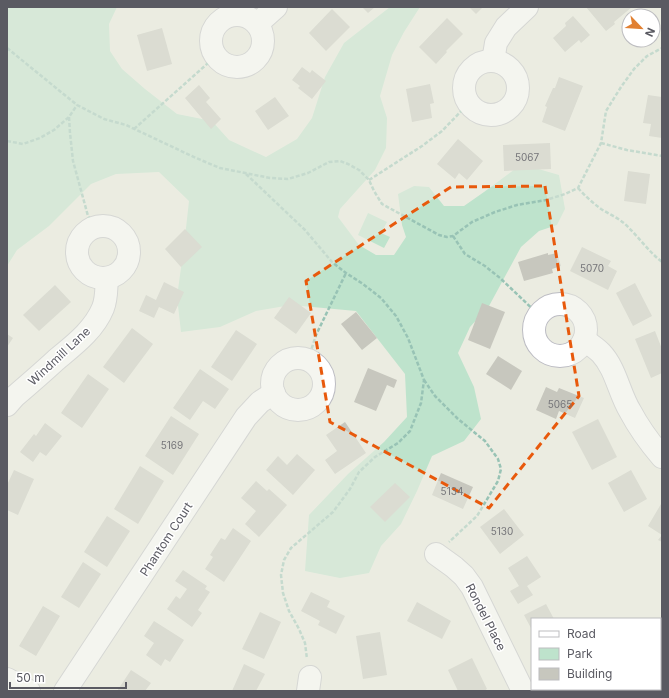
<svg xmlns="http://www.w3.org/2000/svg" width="669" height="698" font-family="Inter,sans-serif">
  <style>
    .green { fill: #bee3cc }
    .building { fill: #c7c7be }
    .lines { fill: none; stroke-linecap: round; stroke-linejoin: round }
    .minor-casing { stroke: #bcbcc3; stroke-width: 24 }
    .path { stroke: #98c3b5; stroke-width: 2.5; stroke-dasharray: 4 2; stroke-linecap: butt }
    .minor { stroke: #fff; stroke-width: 22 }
    .marked { fill: none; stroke: #e8590c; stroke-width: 3; stroke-dasharray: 8 5; stroke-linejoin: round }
    .labels { text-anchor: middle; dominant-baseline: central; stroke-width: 3; stroke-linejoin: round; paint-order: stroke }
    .number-label { font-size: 10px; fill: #757579 }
    .street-label { font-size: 12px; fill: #5a5a62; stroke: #fff }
  </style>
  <rect width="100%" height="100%" fill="#ebece1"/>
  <g class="green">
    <polygon points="7,7 117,7 109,24 110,51 122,69 145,89 177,114 212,121 229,140 266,157 297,139 312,118 325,77 344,43 390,7 420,7 404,32 392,55 380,96 387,118 386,148 375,170 340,209 338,217 359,245 376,255 394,255 406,237 402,225 398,194 414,186 429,187 444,206 464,206 484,192 515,169 535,168 559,175 565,209 557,225 539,231 521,247 489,306 470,327 458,353 474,387 481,419 464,441 432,456 417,491 401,524 381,546 369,573 340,578 305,571 309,515 348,474 384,442 407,417 405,374 356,311 291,305 256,311 220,327 181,332 177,297 184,246 189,201 159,172 116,174 91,184 49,226 17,250 7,266"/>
    <polygon points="368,213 387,222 381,233 390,237 384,248 358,235"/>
  </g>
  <g class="building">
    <polygon points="362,7 375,7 368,13"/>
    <polygon points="469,7 483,7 476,14"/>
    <polygon points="586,7 632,7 614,22 615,24 606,31"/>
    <polygon points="332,9 350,27 326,51 309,33"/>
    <polygon points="573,16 590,35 581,43 579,40 565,52 553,38 566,26 565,23"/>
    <polygon points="447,18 463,34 446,51 447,52 436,64 419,47"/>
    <polygon points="162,28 172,64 147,71 137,35"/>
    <polygon points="302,67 310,73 312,70 326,81 312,99 298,88 300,86 292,80"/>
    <polygon points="559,77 583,86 565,131 542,122 547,107 545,106 553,88 555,88"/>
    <polygon points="430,84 434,103 430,104 432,118 412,122 406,89"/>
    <polygon points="199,85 210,98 206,102 221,119 211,129 185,98"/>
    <polygon points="648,95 662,97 662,138 649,136 651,124 643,123"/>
    <polygon points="275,97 289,116 268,130 255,111"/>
    <polygon points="458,139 483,161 467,180 459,173 455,179 437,164"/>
    <polygon points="550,143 551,169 504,171 503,145"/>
    <polygon points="628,171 650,174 646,204 624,201"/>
    <polygon points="185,229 202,247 181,267 165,249"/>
    <polygon points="582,247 611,261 608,266 617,271 608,290 570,271"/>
    <polygon points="548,253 548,255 557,253 561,266 552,269 553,273 524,281 518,262"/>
    <polygon points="164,282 184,292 174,314 159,307 154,318 139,311 146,295 156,300"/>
    <polygon points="635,283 652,316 633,326 616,293"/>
    <polygon points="55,285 71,302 39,331 23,315"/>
    <polygon points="289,297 311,313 296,334 274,318"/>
    <polygon points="482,303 505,312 490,349 468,340"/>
    <polygon points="356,312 377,338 362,350 341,324"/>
    <polygon points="132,328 153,344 124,383 103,367"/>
    <polygon points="236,330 257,344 232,381 211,367"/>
    <polygon points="655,331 662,349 662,373 651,378 635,339"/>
    <polygon points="7,334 13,338 7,347"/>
    <polygon points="498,356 522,371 511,390 486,374"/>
    <polygon points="368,368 397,380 394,388 387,385 376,411 354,402"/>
    <polygon points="200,369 229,389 215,409 203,401 190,420 173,408"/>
    <polygon points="88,374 109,389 82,428 61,413"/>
    <polygon points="546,387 557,392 559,388 584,398 575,418 559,411 556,419 536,410"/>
    <polygon points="171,416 199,434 173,475 145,456"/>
    <polygon points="598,419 617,457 592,470 572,432"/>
    <polygon points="345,422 366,453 335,474 325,460 337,451 326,435"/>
    <polygon points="45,423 62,436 46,456 40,452 33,462 20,452 34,434 36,436"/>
    <polygon points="297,454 315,470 293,495 266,470 278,456 287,465"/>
    <polygon points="140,466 164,481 138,524 114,509"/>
    <polygon points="14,470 34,479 18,515 7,510 7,485"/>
    <polygon points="631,470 647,499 624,512 608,483"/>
    <polygon points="441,473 473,487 463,509 432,495"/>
    <polygon points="256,481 267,491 269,489 287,505 259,537 245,524 256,511 241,498"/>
    <polygon points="395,483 410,497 385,522 370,507"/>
    <polygon points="661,504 662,504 662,542 658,540 662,535 648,526"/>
    <polygon points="504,509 524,535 500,554 480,527"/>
    <polygon points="107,516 130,531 107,567 84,552"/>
    <polygon points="233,528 251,541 224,582 205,569 213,557 210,555 221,538 225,540"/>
    <polygon points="527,556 541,577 527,586 533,595 518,604 510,591 519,586 508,568"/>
    <polygon points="83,562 101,574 79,608 61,597"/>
    <polygon points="183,570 207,586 205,589 210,592 198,610 202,613 192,627 167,609 176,596 180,599 187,589 175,581"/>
    <polygon points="311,592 330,601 327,607 345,616 336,634 318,625 320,621 301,611"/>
    <polygon points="417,602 451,621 442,639 407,621"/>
    <polygon points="546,604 554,619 532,619 532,630 524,615"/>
    <polygon points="43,606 60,616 36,656 19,646"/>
    <polygon points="260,612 281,622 264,659 242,649"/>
    <polygon points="154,621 184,640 170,662 165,659 161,666 146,655 154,643 144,636"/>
    <polygon points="380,632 387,675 363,679 356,636"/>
    <polygon points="472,658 487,689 484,691 458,691 448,670"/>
    <polygon points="244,664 265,674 256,691 232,691"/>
    <polygon points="131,670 151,683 145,691 117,691"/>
    <polygon points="559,689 600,689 596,691 560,691"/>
  </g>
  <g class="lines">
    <defs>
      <g id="minor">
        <circle cx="237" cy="41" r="26"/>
        <polyline points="257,24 276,7"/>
        <polyline points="493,61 496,43 506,27 527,7"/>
        <circle cx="491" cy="88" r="27"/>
        <circle cx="103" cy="252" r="26"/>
        <circle cx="560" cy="330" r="26"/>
        <path d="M 584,340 C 590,344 596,348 601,353 C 616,369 619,393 630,411 C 639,428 650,443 662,457"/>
        <circle cx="298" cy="384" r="26"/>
        <path d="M 7,405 L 14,397 C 28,385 42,373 56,360 C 74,345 94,330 103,308 C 107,298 106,288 107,278"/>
        <polyline points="436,554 454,567 464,576 472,587 523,691"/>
        <polyline points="7,679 29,691"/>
        <polyline points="65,691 246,417 260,402 274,393"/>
        <polyline points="308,691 310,677"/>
      </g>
    </defs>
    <use href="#minor" class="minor-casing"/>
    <g class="path">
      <polyline points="7,48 77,105 104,119 126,125 196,158 220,168 270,178 288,179 308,173 329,162 340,161 348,164 359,170 369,180 374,191 382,204 439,235 447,237 453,236 472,222 495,212 517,205 546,200 565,194 578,188 601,143 606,111 621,87 634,69 647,56 662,48"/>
      <polyline points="69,117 70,133 73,161 88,216 95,227"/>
      <polyline points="134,129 216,56"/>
      <polyline points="7,141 23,144 40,138 54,130 69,117 77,105"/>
      <polyline points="601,143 627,150 662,156"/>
      <polyline points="246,174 305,230 332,262 346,273 363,284 381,298 396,316 408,338 424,380 421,403 410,431 398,443 375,457 359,472 350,489 333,512 291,548 284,560 281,575 283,593 289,611 299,629 305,643 307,659"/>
      <polyline points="369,180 422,146 442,131 469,103"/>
      <path d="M 578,188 C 585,196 593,203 601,209 C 609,214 618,218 625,224 C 638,236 648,251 662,262"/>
      <polyline points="453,236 465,254 485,266 500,278 539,315"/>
      <polyline points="308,360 316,335 346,273"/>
      <polyline points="424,380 435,396 458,419 485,441 498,459 501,469 498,481 477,516 449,542"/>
    </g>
    <use href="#minor" class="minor"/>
  </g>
  <path d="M0 0H669V698H0ZM 545,186 L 579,396 L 489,508 L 330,422 L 306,281 L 451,187 Z" fill="#ebece1" fill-opacity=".55" fill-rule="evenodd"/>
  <path class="marked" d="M 545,186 L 579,396 L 489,508 L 330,422 L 306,281 L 451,187 Z"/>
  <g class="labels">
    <g class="number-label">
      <text x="527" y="157">5067</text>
      <text x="592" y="268">5070</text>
      <text x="560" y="404">5065</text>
      <text x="172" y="445">5169</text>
      <text x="452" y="491">5134</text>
      <text x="502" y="531">5130</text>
    </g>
    <g class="street-label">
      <text transform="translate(59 356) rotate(-43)">Windmill Lane</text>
      <text transform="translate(166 539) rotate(-57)">Phantom Court</text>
      <text transform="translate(486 617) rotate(63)">Rondel Place</text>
    </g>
  </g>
  <rect width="669" height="698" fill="none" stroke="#5a5a62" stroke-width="16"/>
  <rect x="531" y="618" width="130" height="72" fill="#ffffff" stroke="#bdbdc0"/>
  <rect x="539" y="631" width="20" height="6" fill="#ffffff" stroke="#bdbdc0"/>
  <text x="567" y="638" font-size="12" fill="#5a5a62">Road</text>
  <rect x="539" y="648" width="20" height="12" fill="#bee3cc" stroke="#bdbdc0"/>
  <text x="567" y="658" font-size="12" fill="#5a5a62">Park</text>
  <rect x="539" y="668" width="20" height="12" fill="#c7c7be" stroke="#bdbdc0"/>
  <text x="567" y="678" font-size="12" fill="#5a5a62">Building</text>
  <g transform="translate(641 28) rotate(115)"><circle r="19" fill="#ffffff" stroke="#bdbdc0"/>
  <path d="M0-3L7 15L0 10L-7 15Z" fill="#e18032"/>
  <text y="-6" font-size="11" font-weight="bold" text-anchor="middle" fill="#5a5a62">N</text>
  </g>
  <path d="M10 682v6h116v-6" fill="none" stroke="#5a5a62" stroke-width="2"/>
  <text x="16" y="682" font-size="12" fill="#5a5a62" stroke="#ffffff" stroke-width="3" paint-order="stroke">50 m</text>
</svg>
